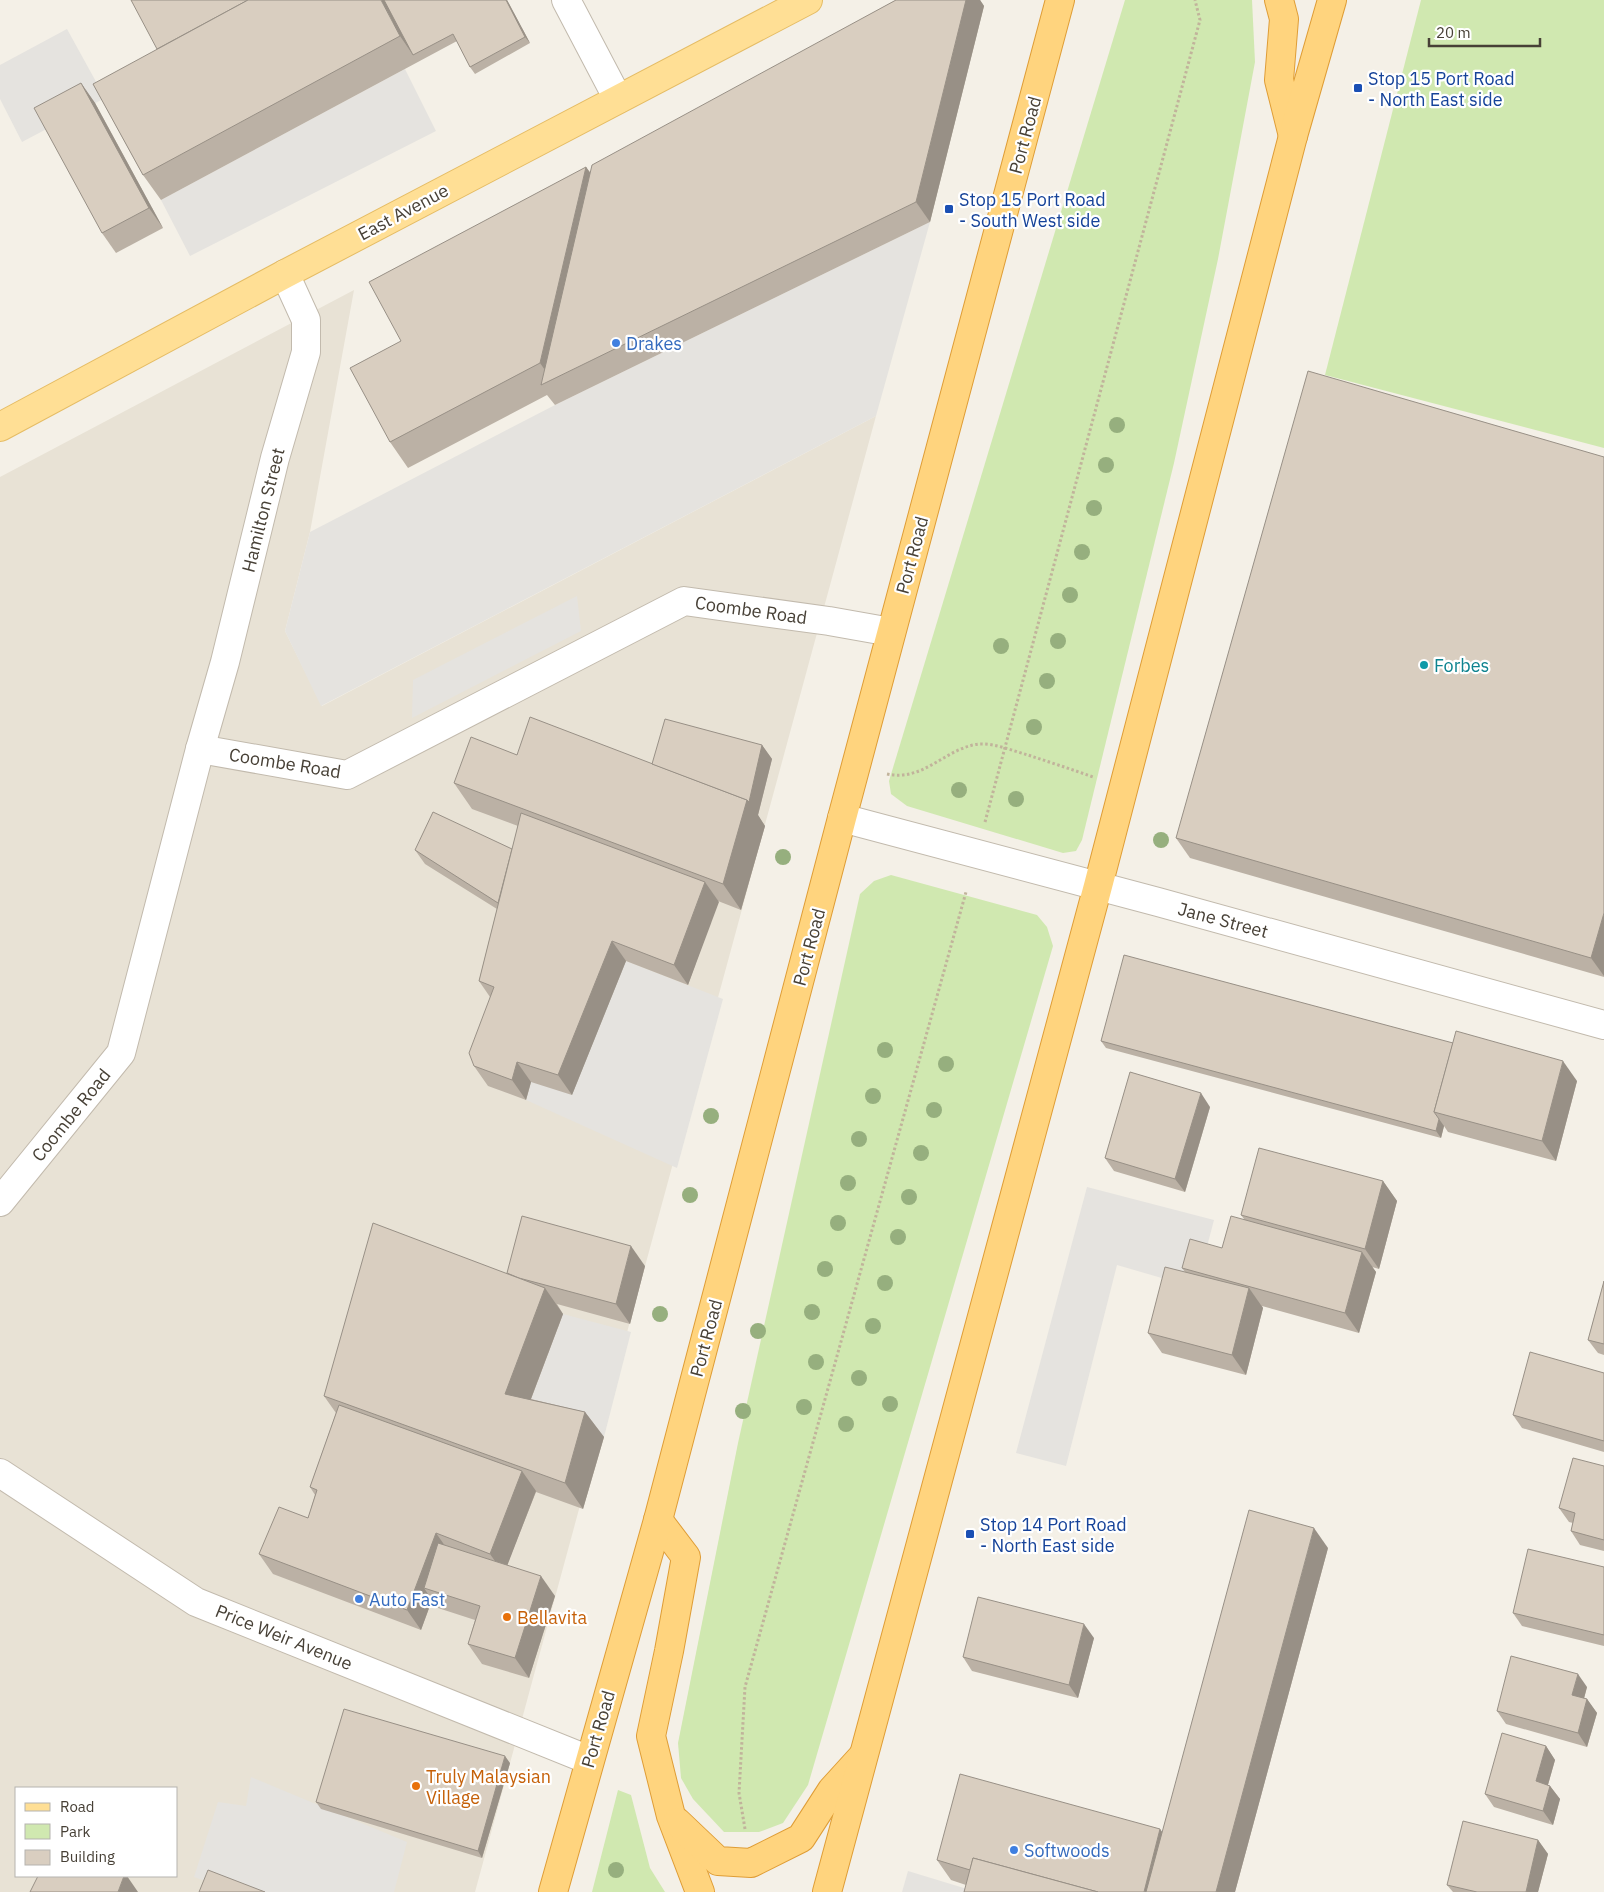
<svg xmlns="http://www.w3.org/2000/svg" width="1604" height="1892" font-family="'IBM Plex Sans',sans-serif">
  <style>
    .residential { fill: #e8e2d5; fill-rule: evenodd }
    .green { fill: #d0e8b0 }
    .parking { fill: #e5e3df }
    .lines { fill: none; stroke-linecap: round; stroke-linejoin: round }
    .minor-casing { stroke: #c2baad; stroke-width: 30 }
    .primary-casing { stroke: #e5bc64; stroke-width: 30 }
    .trunk-casing { stroke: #df9d36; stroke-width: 30 }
    .path { stroke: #c1b39b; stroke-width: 3; stroke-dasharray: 2.5 2.5; stroke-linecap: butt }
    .minor { stroke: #fff; stroke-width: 28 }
    .primary { stroke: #ffdf95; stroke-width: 28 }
    .trunk { stroke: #ffd47e; stroke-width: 28 }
    .tree { fill: #96af7e }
    .wall { fill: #bbb1a5 }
    .shaded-wall { fill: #989086 }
    .building { fill: #d9cec0; stroke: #989086 }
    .transit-dot { fill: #1a4fb4; stroke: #fff; stroke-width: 2 }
    .shop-dot { fill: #3f7fe0; stroke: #fff; stroke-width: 2 }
    .culture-dot { fill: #0f9aa8; stroke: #fff; stroke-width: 2 }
    .food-dot { fill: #e8710a; stroke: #fff; stroke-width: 2 }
    .labels { text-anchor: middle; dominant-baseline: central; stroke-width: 4.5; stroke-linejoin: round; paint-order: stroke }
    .transit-label { font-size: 18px; fill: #164399; stroke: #fff; text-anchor: start }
    .street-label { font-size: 18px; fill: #474036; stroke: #fff }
    .shop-label { font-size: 18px; fill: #366cbe; stroke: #fff; text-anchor: start }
    .culture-label { font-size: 18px; fill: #0d838f; stroke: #fff; text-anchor: start }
    .food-label { font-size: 18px; fill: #c56008; stroke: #fff; text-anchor: start }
  </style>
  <rect width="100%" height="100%" fill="#f4f0e7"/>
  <path class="residential" d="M 354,290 L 310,532 L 285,631 L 322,706 L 876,416 L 475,1892 L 0,1892 L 0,477 ZM 16,1788 L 176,1788 L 176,1876 L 16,1876 Z"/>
  <g class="green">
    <polygon points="1125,0 1252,0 1255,62 1218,259 1174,463 1082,840 1076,851 1063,853 907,806 891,794 889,781"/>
    <polygon points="1421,0 1604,0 1604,448 1325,375"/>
    <polygon points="891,875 1037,915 1047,927 1053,946 808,1785 783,1823 759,1832 724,1832 693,1799 681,1778 678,1743 738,1443 860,894 874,881"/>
    <polygon points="618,1790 631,1795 650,1868 665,1892 592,1892"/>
  </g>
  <g class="parking">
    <polygon points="67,29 105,98 22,142 0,99 0,65"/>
    <polygon points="405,69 436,131 190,256 161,200"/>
    <polygon points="930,222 876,416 321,706 285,631 310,532 555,405"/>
    <polygon points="577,596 581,631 412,718 413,680"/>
    <polygon points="626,961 723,999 677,1168 526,1100 531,1082"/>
    <polygon points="1087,1187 1214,1220 1196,1288 1117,1265 1066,1466 1016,1453"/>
    <polygon points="563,1314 631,1332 604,1437 523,1420"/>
    <polygon points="251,1777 407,1842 394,1892 235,1892 194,1877 218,1802 246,1806"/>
    <polygon points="908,1871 977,1892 902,1892"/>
  </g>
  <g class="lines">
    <defs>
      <g id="minor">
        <polyline points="566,0 618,99"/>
        <polyline points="200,749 347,775 684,601 829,621 891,632"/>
        <polyline points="842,818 1158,902 1604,1025"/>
        <polyline points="0,1202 121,1053 200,749 225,662 275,458 306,352 306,320 285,274"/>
        <polyline points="0,1473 196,1602 589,1760"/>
      </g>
      <polyline id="primary" points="0,427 285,274 808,0"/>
      <g id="trunk">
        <polyline points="1279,0 1284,19 1279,80 1293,136"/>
        <polyline points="658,1520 686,1557 669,1651 651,1736 671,1816 700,1892"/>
        <polyline points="677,1822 718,1861 751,1863 801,1838 832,1790 862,1757"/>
        <polyline points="553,1892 658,1520 842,818 1060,0"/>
        <polyline points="827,1892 1098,886 1293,136 1332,0"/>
      </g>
    </defs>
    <use href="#minor" class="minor-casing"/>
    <use href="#primary" class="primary-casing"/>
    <use href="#trunk" class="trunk-casing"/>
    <g class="path">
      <path d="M 887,774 C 924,782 945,748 979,744 C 995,743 1013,751 1028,755 C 1049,762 1071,769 1093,777"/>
      <polyline points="985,822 1200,20 1195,0"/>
      <polyline points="745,1829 739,1793 745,1687 966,892"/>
    </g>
    <use href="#minor" class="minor"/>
    <use href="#primary" class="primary"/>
    <use href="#trunk" class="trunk"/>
  </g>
  <g class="tree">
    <circle cx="1117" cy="425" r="8"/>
    <circle cx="1106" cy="465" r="8"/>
    <circle cx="1094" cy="508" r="8"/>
    <circle cx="1082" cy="552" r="8"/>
    <circle cx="1070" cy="595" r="8"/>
    <circle cx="1058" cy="641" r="8"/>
    <circle cx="1001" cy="646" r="8"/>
    <circle cx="1047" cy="681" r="8"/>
    <circle cx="1034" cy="727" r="8"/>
    <circle cx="959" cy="790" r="8"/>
    <circle cx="1016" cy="799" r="8"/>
    <circle cx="1161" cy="840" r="8"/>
    <circle cx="783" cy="857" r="8"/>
    <circle cx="885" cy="1050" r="8"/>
    <circle cx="946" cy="1064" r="8"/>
    <circle cx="873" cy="1096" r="8"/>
    <circle cx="934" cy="1110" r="8"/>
    <circle cx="711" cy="1116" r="8"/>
    <circle cx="859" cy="1139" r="8"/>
    <circle cx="921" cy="1153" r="8"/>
    <circle cx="848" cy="1183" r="8"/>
    <circle cx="690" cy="1195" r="8"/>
    <circle cx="909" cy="1197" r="8"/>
    <circle cx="838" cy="1223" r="8"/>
    <circle cx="898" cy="1237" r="8"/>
    <circle cx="825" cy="1269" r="8"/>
    <circle cx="885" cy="1283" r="8"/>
    <circle cx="812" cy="1312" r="8"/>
    <circle cx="660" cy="1314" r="8"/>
    <circle cx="873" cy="1326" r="8"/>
    <circle cx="758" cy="1331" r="8"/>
    <circle cx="816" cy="1362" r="8"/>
    <circle cx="859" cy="1378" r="8"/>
    <circle cx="890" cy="1404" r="8"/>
    <circle cx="804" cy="1407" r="8"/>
    <circle cx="743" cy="1411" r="8"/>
    <circle cx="846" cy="1424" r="8"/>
    <circle cx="616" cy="1870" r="8"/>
  </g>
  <g class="wall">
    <polygon points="507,0 530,43 475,74 470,67 457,41 161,200 143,175 93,84"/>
    <polygon points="896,0 980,0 984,6 930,222 555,405 547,395 408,468 390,442 401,341 586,167 590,172"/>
    <polygon points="81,83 95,103 163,228 116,253 102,233"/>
    <polygon points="1604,457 1604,977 1190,858 1176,838"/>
    <polygon points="762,745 772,759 758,815 765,826 741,910 718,901 688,985 626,961 572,1095 531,1082 526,1100 488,1086 474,1066 490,997 479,981 497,909 425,864 415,850 512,849 518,826 472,809 454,783 517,755 652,764"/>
    <polygon points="1101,1041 1577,1081 1556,1161 1448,1132 1444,1126 1441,1138 1106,1048"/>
    <polygon points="1210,1107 1185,1192 1114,1171 1105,1158"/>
    <polygon points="1383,1181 1397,1201 1379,1269 1372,1267 1376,1272 1359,1333 1262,1306 1263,1308 1246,1375 1162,1353 1148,1333 1185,1272 1182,1268 1222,1248 1244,1219 1241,1215"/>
    <polygon points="645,1266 630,1324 557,1304 563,1314 531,1399 585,1412 604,1437 583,1509 536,1492 507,1565 555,1596 529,1678 482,1664 468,1644 475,1620 438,1608 432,1600 421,1630 273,1574 259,1554 308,1518 315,1495 310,1487 336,1413 324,1396 507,1273"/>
    <polygon points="1604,1281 1604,1355 1598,1353 1588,1340"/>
    <polygon points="1604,1373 1604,1452 1522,1428 1513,1415"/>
    <polygon points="1604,1466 1604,1551 1580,1545 1571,1531 1573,1523 1569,1522 1559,1508"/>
    <polygon points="1328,1548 1235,1892 966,1885 951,1880 937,1860 1160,1829 1162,1832"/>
    <polygon points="1604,1567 1604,1646 1522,1626 1513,1613"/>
    <polygon points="1094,1638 1078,1698 972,1671 963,1657"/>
    <polygon points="1587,1687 1584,1699 1587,1699 1597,1713 1587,1747 1506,1724 1497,1711"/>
    <polygon points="1546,1746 1555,1760 1548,1785 1550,1786 1560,1799 1553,1825 1494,1807 1485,1794"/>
    <polygon points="510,1763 482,1858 321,1809 316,1802"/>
    <polygon points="1538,1840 1548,1854 1538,1892 1453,1892 1447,1885"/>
  </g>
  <g class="shaded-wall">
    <polygon points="381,0 385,0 413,55 400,36"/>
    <polygon points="506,0 507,0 530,43 525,37"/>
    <polygon points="966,0 980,0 984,6 930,222 916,202"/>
    <polygon points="81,83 95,103 163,228 149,208"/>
    <polygon points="586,167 604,193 552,380 540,363"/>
    <polygon points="762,745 772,759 758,815 765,826 741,910 723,884"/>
    <polygon points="705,882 719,902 688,985 674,965"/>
    <polygon points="1604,913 1604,976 1591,958"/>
    <polygon points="612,941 626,961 572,1095 558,1075"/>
    <polygon points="1563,1061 1577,1081 1556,1161 1542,1141"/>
    <polygon points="517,1062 531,1082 526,1100 512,1080"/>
    <polygon points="1201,1093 1210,1107 1185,1192 1175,1179"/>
    <polygon points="1439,1119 1444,1126 1441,1138 1436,1131"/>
    <polygon points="1383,1181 1397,1201 1379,1269 1365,1249"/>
    <polygon points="631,1246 645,1266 630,1324 616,1304"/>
    <polygon points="1362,1252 1376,1272 1359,1333 1345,1313"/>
    <polygon points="545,1288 563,1314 523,1420 505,1394"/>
    <polygon points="1249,1288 1263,1308 1246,1375 1232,1355"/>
    <polygon points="585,1412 604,1437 583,1509 565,1483"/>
    <polygon points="522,1471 536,1491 504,1574 490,1554"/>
    <polygon points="1314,1528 1328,1548 1235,1892 1216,1892"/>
    <polygon points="436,1533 450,1553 424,1588 432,1600 421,1630 407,1610"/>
    <polygon points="541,1576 555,1596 529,1678 515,1658"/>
    <polygon points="1084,1624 1094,1638 1078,1698 1069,1685"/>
    <polygon points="1578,1674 1587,1687 1581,1709 1572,1695"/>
    <polygon points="1587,1699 1597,1713 1587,1747 1578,1733"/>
    <polygon points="1546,1746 1555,1760 1545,1795 1536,1781"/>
    <polygon points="505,1756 510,1763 482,1858 478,1851"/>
    <polygon points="1550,1786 1560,1799 1553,1825 1543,1811"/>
    <polygon points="1160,1829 1174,1849 1163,1892 1144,1892"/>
    <polygon points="1538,1840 1548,1854 1538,1892 1526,1892"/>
    <polygon points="124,1876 127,1876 138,1892 118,1892"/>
  </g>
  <g class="building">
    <polygon points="131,0 248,0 157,49"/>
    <polygon points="248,0 381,0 400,36 143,175 93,84"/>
    <polygon points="384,0 506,0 525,37 470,67 453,34 413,55"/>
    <polygon points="896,0 966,0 916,202 541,385 592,165"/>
    <polygon points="81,83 149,208 102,233 34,108"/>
    <polygon points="586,167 540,363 390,442 350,368 401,341 369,282"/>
    <polygon points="1308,371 1604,457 1604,913 1591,958 1176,838"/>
    <polygon points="530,717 747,800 723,884 454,783 471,737 517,755"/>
    <polygon points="665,719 762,745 749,802 747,800 652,764"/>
    <polygon points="433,812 512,849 498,903 415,850"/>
    <polygon points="521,813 705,882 674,965 612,941 558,1075 517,1062 512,1080 474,1066 469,1053 494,987 479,981"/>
    <polygon points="1124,955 1453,1043 1434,1112 1439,1119 1436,1131 1101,1041"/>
    <polygon points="1456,1031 1563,1061 1542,1141 1434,1112"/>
    <polygon points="1130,1072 1201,1093 1175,1179 1105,1158"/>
    <polygon points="1259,1148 1383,1181 1365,1249 1241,1215"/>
    <polygon points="522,1216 631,1246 616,1304 519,1278 507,1273"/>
    <polygon points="1231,1216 1362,1252 1345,1313 1182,1268 1190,1239 1222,1248"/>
    <polygon points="373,1223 545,1288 505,1394 585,1412 565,1483 324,1396"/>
    <polygon points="1165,1267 1249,1288 1232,1355 1148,1333"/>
    <polygon points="1604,1281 1604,1344 1588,1340"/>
    <polygon points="1530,1352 1604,1373 1604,1441 1513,1415"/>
    <polygon points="339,1405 522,1471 490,1554 436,1533 407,1610 259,1554 279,1507 308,1518 317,1490 310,1487"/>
    <polygon points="1573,1458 1604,1466 1604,1540 1571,1531 1575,1513 1559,1508"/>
    <polygon points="1249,1510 1314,1528 1216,1892 1146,1892"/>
    <polygon points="438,1543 541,1576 515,1658 468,1644 480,1606 424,1588"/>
    <polygon points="1528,1549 1604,1567 1604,1635 1513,1613"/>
    <polygon points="978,1597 1084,1624 1069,1685 963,1657"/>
    <polygon points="1511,1656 1578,1674 1572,1695 1587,1699 1578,1733 1497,1711"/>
    <polygon points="344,1709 505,1756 478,1851 316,1802"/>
    <polygon points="1502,1733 1546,1746 1536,1781 1550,1786 1543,1811 1485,1794"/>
    <polygon points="960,1774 1160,1829 1144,1892 1098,1892 973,1858 970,1870 937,1860"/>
    <polygon points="1463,1821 1538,1840 1526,1892 1477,1892 1447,1885"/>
    <polygon points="973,1858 1098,1892 964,1892"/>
    <polygon points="208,1870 265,1892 199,1892"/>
    <polygon points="38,1876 124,1876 118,1892 30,1892"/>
  </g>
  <g class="transit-dot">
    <rect x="1353" y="83" width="10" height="10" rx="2.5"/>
    <rect x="944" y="204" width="10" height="10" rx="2.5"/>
    <rect x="965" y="1529" width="10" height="10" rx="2.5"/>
  </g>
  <g class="shop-dot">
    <circle cx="616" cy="343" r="5"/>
    <circle cx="359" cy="1599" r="5"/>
    <circle cx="1014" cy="1850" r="5"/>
  </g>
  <circle class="culture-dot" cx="1424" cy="665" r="5"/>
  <g class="food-dot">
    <circle cx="507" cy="1617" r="5"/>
    <circle cx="416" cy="1786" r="5"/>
  </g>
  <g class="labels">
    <g class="transit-label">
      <text x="1368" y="78">Stop 15 Port Road<tspan x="1368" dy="21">- North East side</tspan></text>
      <text x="959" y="199">Stop 15 Port Road<tspan x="959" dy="21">- South West side</tspan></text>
      <text x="980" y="1524">Stop 14 Port Road<tspan x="980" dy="21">- North East side</tspan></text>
    </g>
    <g class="street-label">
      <text transform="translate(1025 135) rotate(-75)">Port Road</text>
      <text transform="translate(403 212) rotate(-28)">East Avenue</text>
      <text transform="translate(263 510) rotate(-76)">Hamilton Street</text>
      <text transform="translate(912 555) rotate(-75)">Port Road</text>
      <text transform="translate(751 610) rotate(8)">Coombe Road</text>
      <text transform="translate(285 763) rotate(9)">Coombe Road</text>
      <text transform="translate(1223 920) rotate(15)">Jane Street</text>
      <text transform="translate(809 947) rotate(-75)">Port Road</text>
      <text transform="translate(71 1115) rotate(-51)">Coombe Road</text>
      <text transform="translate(706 1338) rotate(-75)">Port Road</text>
      <text transform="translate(284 1637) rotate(22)">Price Weir Avenue</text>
      <text transform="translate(598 1729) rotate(-74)">Port Road</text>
    </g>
    <g class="shop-label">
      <text x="626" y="343">Drakes</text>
      <text x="369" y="1599">Auto Fast</text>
      <text x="1024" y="1850">Softwoods</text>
    </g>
    <g class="culture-label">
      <text x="1434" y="665">Forbes</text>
    </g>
    <g class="food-label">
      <text x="517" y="1617">Bellavita</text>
      <text x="426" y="1776">Truly Malaysian<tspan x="426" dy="21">Village</tspan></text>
    </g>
  </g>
  <rect x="15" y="1787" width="162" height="90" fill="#ffffff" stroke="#b5b3af"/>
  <rect x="25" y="1803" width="25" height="8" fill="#ffdf95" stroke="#b5b3af"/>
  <text x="60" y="1812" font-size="15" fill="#474036">Road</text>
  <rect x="25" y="1824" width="25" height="15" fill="#d0e8b0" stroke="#b5b3af"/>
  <text x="60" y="1837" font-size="15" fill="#474036">Park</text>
  <rect x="25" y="1850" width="25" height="15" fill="#d9cec0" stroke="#b5b3af"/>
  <text x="60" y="1862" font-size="15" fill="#474036">Building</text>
  <path d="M1429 38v8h111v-8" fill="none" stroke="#474036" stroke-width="2.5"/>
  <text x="1436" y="38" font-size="15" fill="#474036" stroke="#ffffff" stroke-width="4" paint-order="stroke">20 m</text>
</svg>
